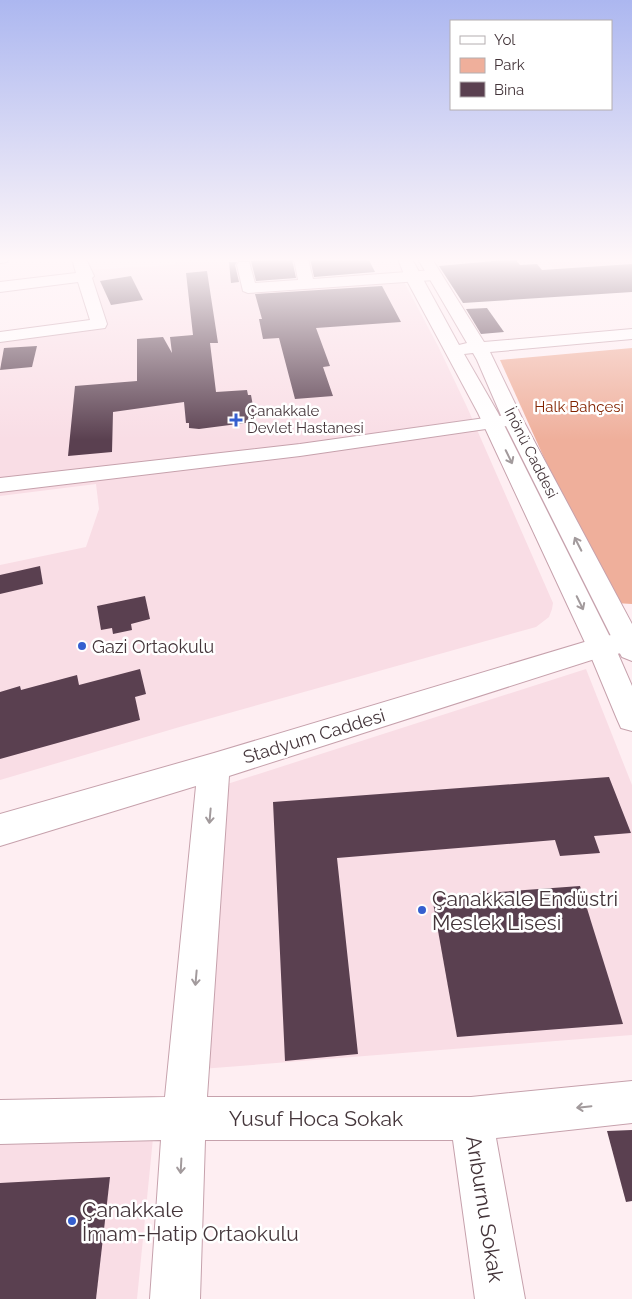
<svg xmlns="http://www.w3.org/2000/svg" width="632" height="1299" font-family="Raleway,sans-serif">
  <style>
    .built { fill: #f9dde5 }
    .green { fill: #efaf9b }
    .building { fill: #5a4050 }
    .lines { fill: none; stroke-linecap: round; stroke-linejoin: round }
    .minor-casing { stroke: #c6a1ac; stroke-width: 2 }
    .major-casing { stroke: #c6a1ac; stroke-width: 2 }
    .minor { fill: #fff; fill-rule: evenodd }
    .major { fill: #fff; fill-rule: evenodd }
    .oneway { stroke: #a29a9c }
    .poi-dot { fill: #355fcf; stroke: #fff; stroke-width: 2 }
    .labels { text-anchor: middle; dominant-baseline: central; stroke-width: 5; stroke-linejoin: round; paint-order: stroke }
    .far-park-label { font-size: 15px; fill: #832401; stroke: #fff }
    .far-poi-label { font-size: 15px; fill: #44353a; stroke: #fff; text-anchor: start }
    .far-street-label { font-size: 15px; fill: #44353a; stroke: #fff }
    .poi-label { font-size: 18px; fill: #44353a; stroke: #fff; text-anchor: start }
    .street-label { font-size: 18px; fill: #44353a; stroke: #fff }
    .near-poi-label { font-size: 21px; fill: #44353a; stroke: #fff; text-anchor: start }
    .near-street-label { font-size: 21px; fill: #44353a; stroke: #fff }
  </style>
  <rect width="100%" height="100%" fill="#feeef2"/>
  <g class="built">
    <polygon points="175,259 244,259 248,288 402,278 438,346 467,407 553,603 552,609 549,617 536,627 183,726 0,780 0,565 86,547 99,509 96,484 0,496 0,337 99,323 83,270 175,265"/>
    <polygon points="544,259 632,259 632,264 554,269"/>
    <polygon points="586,669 632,785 632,1035 201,1069 221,786"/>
    <polygon points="153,1138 137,1299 0,1299 0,1144"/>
  </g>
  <polygon class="green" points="632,348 632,604 615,603 545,460 500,360"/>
  <g class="building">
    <polygon points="310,258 368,258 375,272 314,277"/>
    <polygon points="292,259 296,278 256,281 251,261"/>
    <polygon points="515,259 520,265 537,264 542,270 632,264 632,292 463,303 439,266"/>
    <polygon points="229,262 237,262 235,265 239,282 231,283"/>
    <polygon points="207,271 218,343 210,343 216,392 247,390 248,395 251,395 255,417 253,417 253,422 199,429 189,428 189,423 186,423 184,402 113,412 112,452 68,456 75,386 137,381 137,339 163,337 172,353 170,337 193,335 186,273"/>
    <polygon points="131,276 143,300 111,305 100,281"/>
    <polygon points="382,286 401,322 316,328 330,366 323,367 333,396 295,399 279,338 263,339 259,319 262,319 255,294"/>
    <polygon points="487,308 504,332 481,334 466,309"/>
    <polygon points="37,346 32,367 0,370 4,348"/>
    <polygon points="40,566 43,584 0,594 0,575"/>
    <polygon points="145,596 150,619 131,624 132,630 113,634 112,628 101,630 97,606"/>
    <polygon points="140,669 146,694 135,697 140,720 0,759 0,692 20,686 21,690 77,675 79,685"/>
    <polygon points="609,777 631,833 594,836 600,853 560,856 555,840 337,858 358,1054 285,1061 273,802"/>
    <polygon points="580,886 623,1024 457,1037 432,897"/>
    <polygon points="632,1130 632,1201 626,1202 607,1131"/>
    <polygon points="110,1177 96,1299 0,1299 0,1183"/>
  </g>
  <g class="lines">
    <defs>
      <g id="minor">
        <polygon points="0,259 9,259 7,262 0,263"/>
        <polygon points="72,259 86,259 94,276 92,278 107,324 105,328 0,342 0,332 90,320 78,282 0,292 0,282 76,273"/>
        <polygon points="294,259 308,259 313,279 434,270 439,272 442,275 439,278 434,280 248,293 243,291 237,265 239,262 249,262 255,283 298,280"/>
        <polygon points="513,414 520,416 523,420 520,424 300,456 0,492 0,478 300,444"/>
        <polygon points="632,631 632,651 601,657 229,776 207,1097 471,1097 632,1081 632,1123 496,1138 525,1299 475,1299 453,1140 205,1140 200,1299 150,1299 161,1140 0,1144 0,1100 165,1097 196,786 0,846 0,814 214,753 601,637"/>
      </g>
      <polygon id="major" points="398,259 412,259 459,345 467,343 418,259 432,259 484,342 632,329 632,339 490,352 523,420 632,624 632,661 622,657 618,650 503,420 477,360 473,353 464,354 498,413 615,647 632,686 632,731 621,728 617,719 587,647 478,413 405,277"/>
    </defs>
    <use href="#minor" class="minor-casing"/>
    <use href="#major" class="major-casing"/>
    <use href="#minor" class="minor"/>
    <use href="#major" class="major"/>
  </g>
  <defs><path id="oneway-shaft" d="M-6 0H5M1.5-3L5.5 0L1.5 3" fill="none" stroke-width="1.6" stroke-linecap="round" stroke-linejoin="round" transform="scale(1.25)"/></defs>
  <g class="oneway">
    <use href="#oneway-shaft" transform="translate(509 457) rotate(64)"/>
    <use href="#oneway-shaft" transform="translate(578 544) rotate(-117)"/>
    <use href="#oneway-shaft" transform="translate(580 603) rotate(64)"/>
    <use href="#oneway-shaft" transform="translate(210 816) rotate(95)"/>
    <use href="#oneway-shaft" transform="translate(196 978) rotate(95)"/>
    <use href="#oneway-shaft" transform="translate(584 1107) rotate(174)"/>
    <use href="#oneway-shaft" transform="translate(181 1166) rotate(93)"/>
  </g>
  <linearGradient id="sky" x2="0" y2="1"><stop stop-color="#acb7f0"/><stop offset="0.59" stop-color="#fff7f9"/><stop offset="1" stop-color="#fff7f9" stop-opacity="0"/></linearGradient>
  <rect width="632" height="440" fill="url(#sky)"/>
  <g class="poi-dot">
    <path d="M233.5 412.5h5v5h5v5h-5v5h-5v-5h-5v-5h5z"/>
    <circle cx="82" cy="646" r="5"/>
    <circle cx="422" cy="910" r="5"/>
    <circle cx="72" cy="1221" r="5"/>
  </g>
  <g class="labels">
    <g class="far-park-label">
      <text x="579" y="407">Halk Bahçesi</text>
    </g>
    <g class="far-poi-label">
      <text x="247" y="411">Çanakkale<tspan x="247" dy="17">Devlet Hastanesi</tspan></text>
    </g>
    <g class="far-street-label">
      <text transform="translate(531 453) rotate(63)">İnönü Caddesi</text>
    </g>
    <g class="poi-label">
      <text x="92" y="646">Gazi Ortaokulu</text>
    </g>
    <g class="street-label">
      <text transform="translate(314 736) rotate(-17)">Stadyum Caddesi</text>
    </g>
    <g class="near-poi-label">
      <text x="432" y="898">Çanakkale Endüstri<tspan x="432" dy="24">Meslek Lisesi</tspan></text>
      <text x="82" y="1209">Çanakkale<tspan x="82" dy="24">İmam-Hatip Ortaokulu</tspan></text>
    </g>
    <g class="near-street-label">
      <text x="316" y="1118">Yusuf Hoca Sokak</text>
      <text transform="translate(485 1209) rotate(81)">Arıburnu Sokak</text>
    </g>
  </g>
  <rect x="450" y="20" width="162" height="90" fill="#ffffff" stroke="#b4aeb0"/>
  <rect x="460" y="36" width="25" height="8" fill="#ffffff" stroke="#b4aeb0"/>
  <text x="494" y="45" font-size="15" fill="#44353a">Yol</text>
  <rect x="460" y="58" width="25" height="15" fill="#efaf9b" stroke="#b4aeb0"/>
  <text x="494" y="70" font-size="15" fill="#44353a">Park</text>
  <rect x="460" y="82" width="25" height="15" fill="#5a4050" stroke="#b4aeb0"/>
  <text x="494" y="95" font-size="15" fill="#44353a">Bina</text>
</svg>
